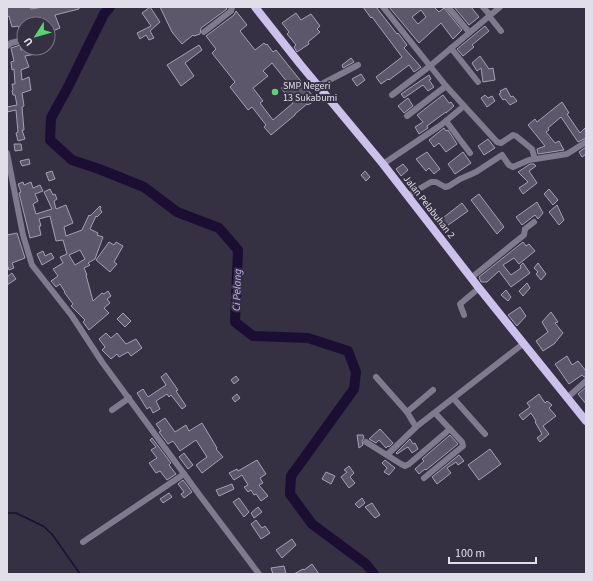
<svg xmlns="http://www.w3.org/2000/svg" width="593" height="581" font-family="'Source Sans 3',sans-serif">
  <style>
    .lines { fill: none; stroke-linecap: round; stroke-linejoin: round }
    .stream { stroke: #1b0e32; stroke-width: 1.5 }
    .river { stroke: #1b0e32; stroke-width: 10 }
    .building { fill: #5c576a; stroke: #a5a0b6; fill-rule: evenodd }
    .minor { stroke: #7f7a8e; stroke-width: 6 }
    .major { stroke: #cbc1ea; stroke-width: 8 }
    .poi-dot { fill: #5ad56e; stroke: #353042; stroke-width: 1.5 }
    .labels { text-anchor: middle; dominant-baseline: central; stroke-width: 4; stroke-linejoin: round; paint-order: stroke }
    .poi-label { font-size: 10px; fill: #e1deea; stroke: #353042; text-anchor: start }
    .street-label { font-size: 10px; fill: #e1deea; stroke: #353042 }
    .water-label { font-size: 11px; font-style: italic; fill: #c5b2f8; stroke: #353042 }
  </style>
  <rect width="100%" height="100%" fill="#353042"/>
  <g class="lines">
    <polyline class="stream" points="7,513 16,513 43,526 52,534 80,574"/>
    <polyline class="river" points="110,7 104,14 68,87 51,118 50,140 72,160 99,169 144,187 177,212 219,228 238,250 235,322 253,336 308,338 348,351 356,372 354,389 291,476 290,494 312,524 366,564 374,574"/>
  </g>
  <g class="building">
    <polygon points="7,7 29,7 31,9 43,7 79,7 79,9 55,15 60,28 48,33 48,24 24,24 23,40 18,26 12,27 9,16 7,17"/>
    <polygon points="150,7 160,22 150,31 154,38 149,40 146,35 140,39 137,33 151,26 142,13"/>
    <polygon points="160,7 225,7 227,9 201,28 200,34 194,36 193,35 182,44 172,32"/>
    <polygon points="363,7 376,7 397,34 398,33 407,45 404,48 421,67 414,72 409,65 389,80 388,79 381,84 376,77 402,57 372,17 371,18"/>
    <path d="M 389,7 L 434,7 L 439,12 L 444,8 L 462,30 L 453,39 L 441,23 L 419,43 ZM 421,10 L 426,17 L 418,24 L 412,17 Z"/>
    <polygon points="454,7 471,7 479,17 469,25"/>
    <path d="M 236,11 L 247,25 L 240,31 L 255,50 L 264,43 L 266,45 L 267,44 L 273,52 L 276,50 L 316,100 L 308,105 L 307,104 L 295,114 L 295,115 L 271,135 L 264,127 L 266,125 L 252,107 L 248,110 L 230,87 L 235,82 L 212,53 L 216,49 L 206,36 L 234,15 ZM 272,63 L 288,83 L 281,88 L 293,103 L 273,120 L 260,103 L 263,101 L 253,88 L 268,76 L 263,71 Z"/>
    <polygon points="296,13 301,20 311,14 320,26 317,29 320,32 308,42 309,44 297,52 294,47 296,45 287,34 289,32 282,23"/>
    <polygon points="485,26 489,31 472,45 474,47 463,56 457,49"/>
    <polygon points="20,45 21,50 35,48 36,54 25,56 29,67 21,70 22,80 29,77 31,90 22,93 24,106 22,107 24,130 22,130 25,139 18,141 16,133 18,132 16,110 7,112 7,107 17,105 15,95 13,95 12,91 13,90 12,84 15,84 14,69 12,70 11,62 14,61 11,48"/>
    <polygon points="199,45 202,50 185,63 194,76 181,86 167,65"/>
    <polygon points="480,56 489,69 493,68 495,80 483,82 481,68 477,71 472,63"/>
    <polygon points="351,58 354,62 343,68 342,65"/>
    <polygon points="361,74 365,80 357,86 352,79"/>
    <polygon points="429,75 431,79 429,80 434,87 428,91 423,85 404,98 401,94"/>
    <polygon points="506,88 511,97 513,96 517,101 510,105 505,99 503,100 499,94 501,93 500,91"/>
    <polygon points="443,95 449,103 451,102 454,106 446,113 446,112 435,120 427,126 428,128 419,134 415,127 423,122 417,115"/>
    <polygon points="485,95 488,98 492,96 495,101 487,107 481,98"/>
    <polygon points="408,98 413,106 404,113 398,106"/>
    <polygon points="562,102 569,113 567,114 580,133 586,127 586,138 578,142 561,117 548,128 549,130 546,132 555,143 559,141 564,150 538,154 537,149 545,146 528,125 535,119 537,122"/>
    <polygon points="444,128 446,131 448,130 457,144 446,152 439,143 434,147 429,140"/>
    <polygon points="488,139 495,148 484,155 478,146"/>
    <polygon points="14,144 21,144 22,150 15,151"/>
    <polygon points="586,147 586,154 582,157 579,152"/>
    <polygon points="427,152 440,169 434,174 429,168 426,171 416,159"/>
    <polygon points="463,152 471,163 455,174 448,164"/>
    <polygon points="29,159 30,164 22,166 20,161"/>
    <polygon points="403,164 408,170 401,176 396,169"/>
    <polygon points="530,164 534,164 536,166 529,171 537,183 523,194 519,188 528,182 518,172"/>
    <polygon points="52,171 55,179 49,181 46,173"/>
    <polygon points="365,171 370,177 366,181 361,175"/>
    <path d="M 23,182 L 24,185 L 31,182 L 33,188 L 40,185 L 43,191 L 35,194 L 38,201 L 33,204 L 36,214 L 52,209 L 44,192 L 50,189 L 53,195 L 55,194 L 57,199 L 54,201 L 56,209 L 66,205 L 73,223 L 64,227 L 66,236 L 82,230 L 89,215 L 90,216 L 100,206 L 101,207 L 100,209 L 102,212 L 97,217 L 96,216 L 90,229 L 98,233 L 97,235 L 103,237 L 95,259 L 88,263 L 90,265 L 84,268 L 87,275 L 86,275 L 93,301 L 102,293 L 104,294 L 108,291 L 111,296 L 107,299 L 110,303 L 104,308 L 109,313 L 89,330 L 83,322 L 85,320 L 71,306 L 73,304 L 64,292 L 65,292 L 60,284 L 56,287 L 51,281 L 58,276 L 53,269 L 63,263 L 60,257 L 67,254 L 63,240 L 56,241 L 50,216 L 39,219 L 41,226 L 39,226 L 41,235 L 30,238 L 19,193 L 21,192 L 18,184 ZM 80,250 L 85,259 L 75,265 L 69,255 Z"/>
    <polygon points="549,189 558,200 553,205 544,194"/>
    <polygon points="479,194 504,227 497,234 471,200"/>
    <polygon points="537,202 543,213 538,219 535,215 522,225 516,217"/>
    <polygon points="462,203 468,211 444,228 439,221"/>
    <polygon points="557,205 564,220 559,225 549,212"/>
    <polygon points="17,233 25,258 12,263 14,268 9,270 7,264 7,235"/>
    <polygon points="109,242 114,245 116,242 123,246 114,262 117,264 110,272 96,260"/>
    <polygon points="523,242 526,246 529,244 535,251 519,264 514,258 503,265 511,275 521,268 520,266 523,263 530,273 511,287 499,271 487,282 481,282 479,277"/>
    <polygon points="43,251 45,256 51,253 54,258 42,265 37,254"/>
    <polygon points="538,263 546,274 541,280 536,274 538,272 534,268"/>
    <polygon points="12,273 16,279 7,285 7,277"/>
    <polygon points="527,283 530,288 523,296 519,291"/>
    <polygon points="506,290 511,297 508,301 501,295"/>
    <polygon points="520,307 526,316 517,326 508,315"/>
    <polygon points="551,312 558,322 555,323 563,333 554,344 543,351 536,341 548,332 542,322"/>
    <polygon points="123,313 131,321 125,327 117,319"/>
    <polygon points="106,333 111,338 117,333 126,344 136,339 142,348 131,356 128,352 119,357 117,354 111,359 102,350 105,347 99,339"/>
    <polygon points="567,356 572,365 578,361 586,371 586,377 584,377 582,375 569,384 555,364"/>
    <polygon points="166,373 178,390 176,391 186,406 182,409 171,395 169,397 167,394 156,401 160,409 153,413 150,407 147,409 137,393 143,389 148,397 166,385 161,377"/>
    <polygon points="236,376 239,380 234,384 231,380"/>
    <polygon points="586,387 586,404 578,394"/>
    <polygon points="237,394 240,398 235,402 232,398"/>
    <polygon points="539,394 545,403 547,401 552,405 549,408 556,416 543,426 549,434 540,442 537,438 542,434 535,422 536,421 531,413 523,420 519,415 530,407 527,403"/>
    <polygon points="165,418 175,432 186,425 189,431 202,423 217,448 216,449 223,457 202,473 196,465 207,457 196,440 180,451 173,441 168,444 159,432 161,431 156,424"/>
    <polygon points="380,429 393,443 389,447 388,446 386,448 379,440 376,443 369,439"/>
    <polygon points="357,435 363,435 364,438 362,441 363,445 359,448"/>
    <polygon points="450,435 458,444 426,470 425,469 419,474 415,469 424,461 422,459"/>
    <polygon points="152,438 171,463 169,465 176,474 167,480 160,471 156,473 149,463 157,458 151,450 156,447 150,440"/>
    <polygon points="410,439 413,444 415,443 418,449 412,453 408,447 406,448 397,454 396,453"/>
    <polygon points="490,449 501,464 479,480 468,465"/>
    <polygon points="184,453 193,465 188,469 179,457"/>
    <polygon points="459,455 464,461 458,465 456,462 447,468 451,473 437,484 432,477"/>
    <polygon points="257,460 266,474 260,478 263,483 259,485 268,496 261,501 256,494 254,495 251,490 248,492 244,487 248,485 242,475 234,480 229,473 237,469 238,471"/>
    <polygon points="385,460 395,468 389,475 384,472 387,468 382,463"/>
    <polygon points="349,466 354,473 350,477 355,483 349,488 341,477 347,472 344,470"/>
    <polygon points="326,472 335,476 331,484 322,479"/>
    <polygon points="183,480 192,492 184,498 181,494 184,492 178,484"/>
    <polygon points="232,484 234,489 219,496 216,490"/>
    <polygon points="169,493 172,497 163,503 160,499"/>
    <polygon points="239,498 249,512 244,517 233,502"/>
    <polygon points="362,498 365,503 359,508 355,504"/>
    <polygon points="372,503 380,515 375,518 365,507"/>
    <polygon points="258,507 262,512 254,518 251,513"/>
    <polygon points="256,520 262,528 265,526 270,533 261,539 251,524"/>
    <polygon points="292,539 296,545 282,558 276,550"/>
    <polygon points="312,564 319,574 294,574 303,569 304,570"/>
    <polygon points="284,566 286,574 273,574 271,568"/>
  </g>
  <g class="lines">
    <g class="minor">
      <polyline points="383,7 446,86 497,142 501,143 513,135 516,136 532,149 535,159"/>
      <polyline points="448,7 469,32"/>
      <polyline points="483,7 490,15"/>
      <polyline points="489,16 501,31"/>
      <polyline points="204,32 231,11 232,7"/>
      <polyline points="7,46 11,43 19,41"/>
      <polyline points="451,48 478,82"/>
      <polyline points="318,86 358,65"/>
      <polyline points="392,95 430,66 500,7"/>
      <polyline points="407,116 446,86"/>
      <polyline points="446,121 470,153"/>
      <polyline points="7,153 23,235 32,265 72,316 102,362 201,497 259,574"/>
      <polyline points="383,164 441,125 464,106"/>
      <polyline points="407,196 431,182 436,182 445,187 449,186 460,179 476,172 502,155 509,165 513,167 529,160 567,154 586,142"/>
      <polyline points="471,278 524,235 525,229 534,222"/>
      <polyline points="464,315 460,304 479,288"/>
      <polyline points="376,377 407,412 416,427 524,343"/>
      <polyline points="567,398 586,381"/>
      <polyline points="454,399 485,434"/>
      <polyline points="112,410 129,398"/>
      <polyline points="407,412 433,390"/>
      <polyline points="366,442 401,464 405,466 409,464 450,429"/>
      <polyline points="387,455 416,427"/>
      <polyline points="424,478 463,446 462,442 435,413"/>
      <polyline points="83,542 184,474"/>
    </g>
    <polyline class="major" points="255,7 300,64 383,164 479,288 586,421"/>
  </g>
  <circle class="poi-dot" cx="275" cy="92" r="4"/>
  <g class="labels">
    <g class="poi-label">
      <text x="283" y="86">SMP Negeri<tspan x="283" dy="12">13 Sukabumi</tspan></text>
    </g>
    <g class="street-label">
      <text transform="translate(429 207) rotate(52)">Jalan Pelabuhan 2</text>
    </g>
    <g class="water-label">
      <text transform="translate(237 290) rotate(-88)">Ci Pelang</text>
    </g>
  </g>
  <rect width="593" height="581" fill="none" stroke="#e1deea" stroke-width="16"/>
  <g transform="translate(36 36) rotate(233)"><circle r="19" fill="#353042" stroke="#7a7685"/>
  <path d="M0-3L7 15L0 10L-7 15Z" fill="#5ad56e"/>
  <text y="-6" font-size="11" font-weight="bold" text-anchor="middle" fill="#e1deea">U</text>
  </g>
  <path d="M449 557v6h87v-6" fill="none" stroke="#e1deea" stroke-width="2"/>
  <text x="455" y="557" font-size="12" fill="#e1deea" stroke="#353042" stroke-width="3" paint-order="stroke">100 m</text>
</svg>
